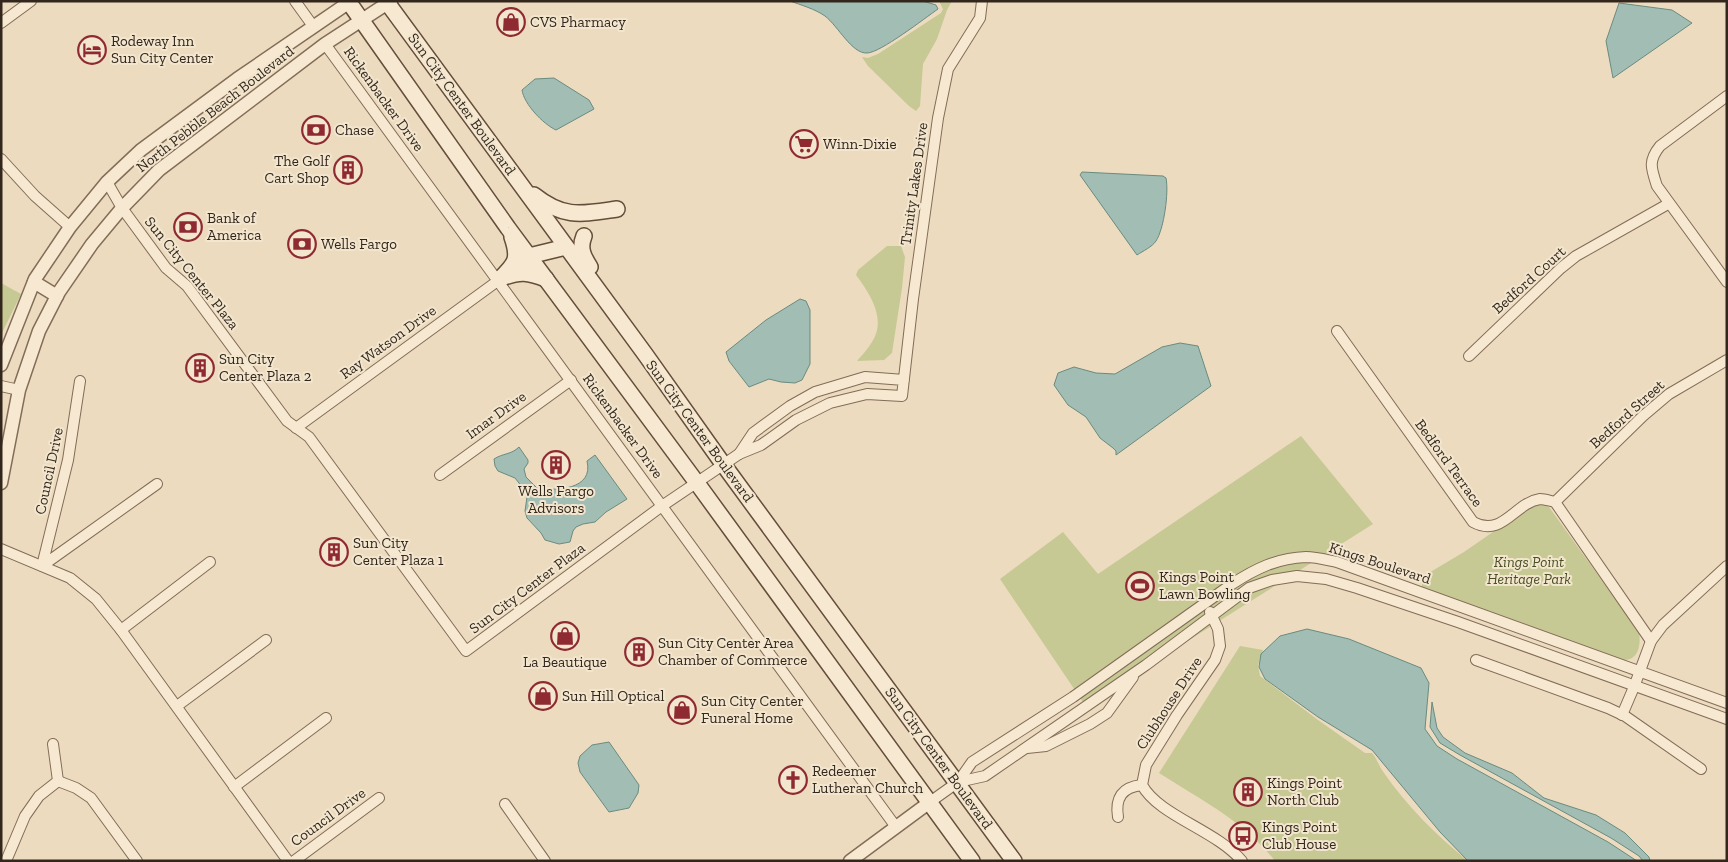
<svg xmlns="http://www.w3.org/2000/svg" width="1728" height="862" font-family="'Zilla Slab',serif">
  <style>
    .green { fill: #c6c993 }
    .water { fill: #a2bdb3; stroke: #6a8b80 }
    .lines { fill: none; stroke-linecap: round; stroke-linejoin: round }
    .minor-casing { stroke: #836c58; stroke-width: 12 }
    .tertiary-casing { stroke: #836c58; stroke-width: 15 }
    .secondary-casing { stroke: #654d3b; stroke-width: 18 }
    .minor { stroke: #f7e9d1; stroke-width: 10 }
    .tertiary { stroke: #f7e9d1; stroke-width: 12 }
    .secondary { stroke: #f7e9d1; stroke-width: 15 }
    .labels { text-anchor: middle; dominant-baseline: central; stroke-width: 4; stroke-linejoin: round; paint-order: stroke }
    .poi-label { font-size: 15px; fill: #33261c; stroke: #f3e6ce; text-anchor: start }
    .street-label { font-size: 15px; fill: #33261c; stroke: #f3e6ce }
    .park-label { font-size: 15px; font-style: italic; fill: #474f23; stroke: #f3e6ce }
  </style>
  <rect width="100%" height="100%" fill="#ecdbbf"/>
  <g class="green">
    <polygon points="939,1 952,1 947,10 937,39 923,64 920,106 916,111 909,106 868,66 862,57 868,58 878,54 941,13 943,9"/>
    <path d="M 887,246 L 901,246 L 905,257 L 902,288 L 892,353 L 884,360 L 857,361 C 862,355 868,349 872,342 C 887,319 870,294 856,275 L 858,270 Z"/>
    <polygon points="1,283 21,294 3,331 1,339"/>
    <polygon points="1301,436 1373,524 1159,659 1089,711 1000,579 1063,532 1098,574"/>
    <path d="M 1538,503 L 1549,507 L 1639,632 C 1641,644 1639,661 1623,660 L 1422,589 L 1422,583 L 1427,574 L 1464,552 L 1503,525 Z"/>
    <path d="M 1240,646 L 1263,650 L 1258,665 L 1260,676 L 1318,720 L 1365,753 L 1372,753 C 1377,759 1379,766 1384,773 C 1407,806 1436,835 1468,861 L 1275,861 C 1244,821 1201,800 1159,773 Z"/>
  </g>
  <g class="water">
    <path d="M 790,1 L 923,1 L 936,5 L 938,9 C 925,18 880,53 867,53 C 852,54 838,26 825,16 C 815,9 801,5 790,1 Z"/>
    <polygon points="1619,3 1672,10 1692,23 1613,78 1606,41"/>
    <path d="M 554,78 L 589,100 L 594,109 L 556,130 C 543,124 524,104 522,90 L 535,79 Z"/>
    <path d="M 1082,172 L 1163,176 L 1166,178 C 1169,192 1164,229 1156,241 C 1152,247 1143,251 1137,255 L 1080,175 Z"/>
    <polygon points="800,299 806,301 810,310 810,364 802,380 795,383 781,382 769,379 749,387 729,361 726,352 766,320"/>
    <polygon points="1180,343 1198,346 1211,386 1116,455 1116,451 1113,448 1100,438 1086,417 1068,405 1054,385 1058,373 1074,367 1096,373 1115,374 1162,347"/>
    <path d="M 519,447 L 528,460 L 528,463 L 524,469 L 526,477 L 537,488 C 556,491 594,490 587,461 L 595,455 L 627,499 L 606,512 L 595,522 L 583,524 L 576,527 L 573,531 L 570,542 L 559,544 L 545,540 L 541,533 L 527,518 L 525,511 L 527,497 L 526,492 L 515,478 L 498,471 L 495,466 L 494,459 C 503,453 511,455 519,447 Z"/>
    <polygon points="1307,629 1349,639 1421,668 1429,683 1425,729 1437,746 1457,759 1608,842 1637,861 1468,861 1440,832 1372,750 1318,717 1265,679 1259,667 1261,654 1280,636"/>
    <polygon points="1432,702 1437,728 1443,737 1465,753 1512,773 1544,798 1596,815 1625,833 1649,857 1650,861 1643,861 1639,856 1611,838 1460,755 1440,743 1430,727"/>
    <polygon points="609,742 639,785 638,793 629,808 609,812 580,772 578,763 580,756 592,745"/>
  </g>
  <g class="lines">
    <defs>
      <g id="minor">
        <polyline points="295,1 313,26"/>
        <polyline points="1,23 31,1"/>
        <polyline points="325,44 896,827"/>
        <path d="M 1727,96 L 1660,146 C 1648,161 1651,168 1657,186 L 1727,282"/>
        <polyline points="1,159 35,196 70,227"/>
        <polyline points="107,182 122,208 166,268 187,286 287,421 309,437 466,651 662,506 739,454"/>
        <path d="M 1337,331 L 1473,522 C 1503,538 1514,503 1540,499 C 1545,499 1550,501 1555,502 L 1651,641"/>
        <polyline points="1469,356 1561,268 1576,256 1668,204"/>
        <polyline points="904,380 865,377 815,392 790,406 753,433 739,454 761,445 796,420 830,403 867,394 902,396 913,299 938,118 948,69 980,18 982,1"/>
        <polyline points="80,381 68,460 42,566 157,484"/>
        <polyline points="1,386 19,390"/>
        <polyline points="296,428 499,280"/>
        <polyline points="440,475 571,380"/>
        <polyline points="1555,502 1643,416 1669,394 1727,360"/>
        <polyline points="1,549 70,578 96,599 121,630 288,861"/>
        <path d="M 1210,612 L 1218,629 L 1220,646 L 1215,660 L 1177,715 L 1146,765 L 1142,785 C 1159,816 1216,830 1242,861"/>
        <polyline points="121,630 210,562"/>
        <polyline points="1476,660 1608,708 1625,716 1701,769"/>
        <polyline points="177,706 266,640"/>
        <polyline points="1622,715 1634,687 1651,641 1663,625 1727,566"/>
        <polyline points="1027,748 1046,746 1090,724 1107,713 1133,677"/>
        <polyline points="58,781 76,788 91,798 137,861"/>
        <polyline points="958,782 985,776 1146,665 1249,588 1272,580 1297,576 1326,579 1357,588 1458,622 1727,719"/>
        <polyline points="234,787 326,718"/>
        <path d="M 930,802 L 958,782 L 972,762 L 1073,697 L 1232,584 C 1255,569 1277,558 1306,557 C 1316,557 1327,560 1337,562 L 1727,703"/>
        <polyline points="505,804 545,861"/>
        <path d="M 1118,817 C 1115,798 1122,787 1142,785"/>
        <polyline points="6,861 25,816 39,796 58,781 53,744"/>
        <polyline points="294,861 379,798"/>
      </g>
      <g id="tertiary">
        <polyline points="34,282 57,296"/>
        <polyline points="1,365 35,279 70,227 107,182 141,150 237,79 351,1"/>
        <polyline points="1,483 19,390 39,331 59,292 92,244 122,208 159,170 325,44 391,1"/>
        <polyline points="850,861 930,802"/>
      </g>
      <g id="secondary">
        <polyline points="348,1 508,228 697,483 972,861"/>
        <polyline points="386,1 645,354 723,464 1014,861"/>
        <path d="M 534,195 C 564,219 582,214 617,209"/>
        <path d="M 584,236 C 579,248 583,256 590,267"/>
        <polyline points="523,261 529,256 566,247"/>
        <path d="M 502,278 C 520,271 528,272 546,279"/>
        <path d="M 499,280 C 515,264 520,260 512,237"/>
      </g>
    </defs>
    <use href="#minor" class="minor-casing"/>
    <use href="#tertiary" class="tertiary-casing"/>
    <use href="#secondary" class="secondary-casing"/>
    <use href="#minor" class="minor"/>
    <use href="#tertiary" class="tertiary"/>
    <use href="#secondary" class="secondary"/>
  </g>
  <defs>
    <symbol id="shop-ring" viewBox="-11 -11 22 22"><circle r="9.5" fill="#f3e6ce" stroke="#902a32" stroke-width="1.5"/><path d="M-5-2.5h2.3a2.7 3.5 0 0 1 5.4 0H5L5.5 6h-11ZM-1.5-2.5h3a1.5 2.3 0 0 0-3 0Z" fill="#902a32"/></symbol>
    <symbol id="hotel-ring" viewBox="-11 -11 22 22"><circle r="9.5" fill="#f3e6ce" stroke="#902a32" stroke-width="1.5"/><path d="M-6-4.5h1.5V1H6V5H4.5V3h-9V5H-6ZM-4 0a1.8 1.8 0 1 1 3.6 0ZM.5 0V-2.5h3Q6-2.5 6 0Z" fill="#902a32"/></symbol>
    <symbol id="bank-ring" viewBox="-11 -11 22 22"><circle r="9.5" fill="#f3e6ce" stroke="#902a32" stroke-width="1.5"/><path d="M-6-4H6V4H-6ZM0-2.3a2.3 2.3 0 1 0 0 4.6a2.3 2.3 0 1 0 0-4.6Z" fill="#902a32"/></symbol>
    <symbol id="supermarket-ring" viewBox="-11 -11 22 22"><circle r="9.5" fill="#f3e6ce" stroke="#902a32" stroke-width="1.5"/><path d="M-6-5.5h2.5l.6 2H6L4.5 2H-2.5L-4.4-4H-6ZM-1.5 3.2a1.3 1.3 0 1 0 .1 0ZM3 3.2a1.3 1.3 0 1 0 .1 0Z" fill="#902a32"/></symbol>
    <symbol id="building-ring" viewBox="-11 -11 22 22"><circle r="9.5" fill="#f3e6ce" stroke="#902a32" stroke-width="1.5"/><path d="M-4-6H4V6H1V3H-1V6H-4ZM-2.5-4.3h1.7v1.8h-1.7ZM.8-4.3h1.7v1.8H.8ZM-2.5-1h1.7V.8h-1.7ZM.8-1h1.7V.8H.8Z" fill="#902a32"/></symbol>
    <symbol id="stadium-ring" viewBox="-11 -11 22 22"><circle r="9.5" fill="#f3e6ce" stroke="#902a32" stroke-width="1.5"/><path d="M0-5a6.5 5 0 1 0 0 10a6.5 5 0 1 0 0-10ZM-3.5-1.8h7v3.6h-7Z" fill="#902a32"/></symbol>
    <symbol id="church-ring" viewBox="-11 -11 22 22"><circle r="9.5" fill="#f3e6ce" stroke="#902a32" stroke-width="1.5"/><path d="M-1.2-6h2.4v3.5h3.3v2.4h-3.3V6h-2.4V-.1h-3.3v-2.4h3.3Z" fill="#902a32"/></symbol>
    <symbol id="bus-ring" viewBox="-11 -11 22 22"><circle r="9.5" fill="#f3e6ce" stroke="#902a32" stroke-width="1.5"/><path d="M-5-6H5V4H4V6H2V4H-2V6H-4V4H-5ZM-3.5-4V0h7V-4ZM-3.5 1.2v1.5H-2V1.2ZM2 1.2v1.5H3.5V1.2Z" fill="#902a32"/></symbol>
  </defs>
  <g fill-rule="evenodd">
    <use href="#shop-ring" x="495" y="6" width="32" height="32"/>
    <use href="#hotel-ring" x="76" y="34" width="32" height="32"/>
    <use href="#bank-ring" x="300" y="114" width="32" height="32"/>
    <use href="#supermarket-ring" x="788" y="128" width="32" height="32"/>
    <use href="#building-ring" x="332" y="154" width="32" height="32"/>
    <use href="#bank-ring" x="172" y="211" width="32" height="32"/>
    <use href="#bank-ring" x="286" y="228" width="32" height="32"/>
    <use href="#building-ring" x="184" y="352" width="32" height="32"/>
    <use href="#building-ring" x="540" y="449" width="32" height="32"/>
    <use href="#building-ring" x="318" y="536" width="32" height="32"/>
    <use href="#stadium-ring" x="1124" y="570" width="32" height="32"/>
    <use href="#shop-ring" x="549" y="620" width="32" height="32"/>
    <use href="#building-ring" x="623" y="636" width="32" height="32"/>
    <use href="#shop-ring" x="527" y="680" width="32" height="32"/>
    <use href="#shop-ring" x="666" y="694" width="32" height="32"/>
    <use href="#church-ring" x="777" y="764" width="32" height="32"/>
    <use href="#building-ring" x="1232" y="776" width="32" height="32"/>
    <use href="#bus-ring" x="1227" y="820" width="32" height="32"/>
  </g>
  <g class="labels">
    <g class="poi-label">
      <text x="530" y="22">CVS Pharmacy</text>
      <text x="111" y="41">Rodeway Inn<tspan x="111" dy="17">Sun City Center</tspan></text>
      <text x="335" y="130">Chase</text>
      <text x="823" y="144">Winn-Dixie</text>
      <text x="329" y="161" text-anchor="end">The Golf<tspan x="329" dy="17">Cart Shop</tspan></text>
      <text x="207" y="218">Bank of<tspan x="207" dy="17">America</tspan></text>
      <text x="321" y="244">Wells Fargo</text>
      <text x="219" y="359">Sun City<tspan x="219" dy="17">Center Plaza 2</tspan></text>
      <text x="556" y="491" text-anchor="middle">Wells Fargo<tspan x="556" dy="17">Advisors</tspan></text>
      <text x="353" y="543">Sun City<tspan x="353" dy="17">Center Plaza 1</tspan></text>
      <text x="1159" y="577">Kings Point<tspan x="1159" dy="17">Lawn Bowling</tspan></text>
      <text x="658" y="643">Sun City Center Area<tspan x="658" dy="17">Chamber of Commerce</tspan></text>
      <text x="565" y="662" text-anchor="middle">La Beautique</text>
      <text x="562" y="696">Sun Hill Optical</text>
      <text x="701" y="701">Sun City Center<tspan x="701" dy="17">Funeral Home</tspan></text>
      <text x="812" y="771">Redeemer<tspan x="812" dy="17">Lutheran Church</tspan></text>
      <text x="1267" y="783">Kings Point<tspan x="1267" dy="17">North Club</tspan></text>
      <text x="1262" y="827">Kings Point<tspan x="1262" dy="17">Club House</tspan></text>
    </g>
    <g class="street-label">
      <text transform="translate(384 99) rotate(54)">Rickenbacker Drive</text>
      <text transform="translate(462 104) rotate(54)">Sun City Center Boulevard</text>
      <text transform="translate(215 109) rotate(-38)">North Pebble Beach Boulevard</text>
      <text transform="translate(914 184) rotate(-82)">Trinity Lakes Drive</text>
      <text transform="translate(192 273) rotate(51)">Sun City Center Plaza</text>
      <text transform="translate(1529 280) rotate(-42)">Bedford Court</text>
      <text transform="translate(388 342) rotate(-36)">Ray Watson Drive</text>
      <text transform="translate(1627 414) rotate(-42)">Bedford Street</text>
      <text transform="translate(496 415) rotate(-36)">Imar Drive</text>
      <text transform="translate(623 426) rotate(54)">Rickenbacker Drive</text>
      <text transform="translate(700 431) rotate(54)">Sun City Center Boulevard</text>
      <text transform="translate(1449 463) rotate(54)">Bedford Terrace</text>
      <text transform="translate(49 471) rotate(-78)">Council Drive</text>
      <text transform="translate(1380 563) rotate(18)">Kings Boulevard</text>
      <text transform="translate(527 588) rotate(-37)">Sun City Center Plaza</text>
      <text transform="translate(1169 703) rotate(-57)">Clubhouse Drive</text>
      <text transform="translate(939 758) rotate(54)">Sun City Center Boulevard</text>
      <text transform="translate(328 817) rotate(-36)">Council Drive</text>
    </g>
    <g class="park-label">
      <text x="1529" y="562">Kings Point<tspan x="1529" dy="17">Heritage Park</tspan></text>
    </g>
  </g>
  <rect width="1728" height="862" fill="none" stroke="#33261c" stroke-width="5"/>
</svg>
